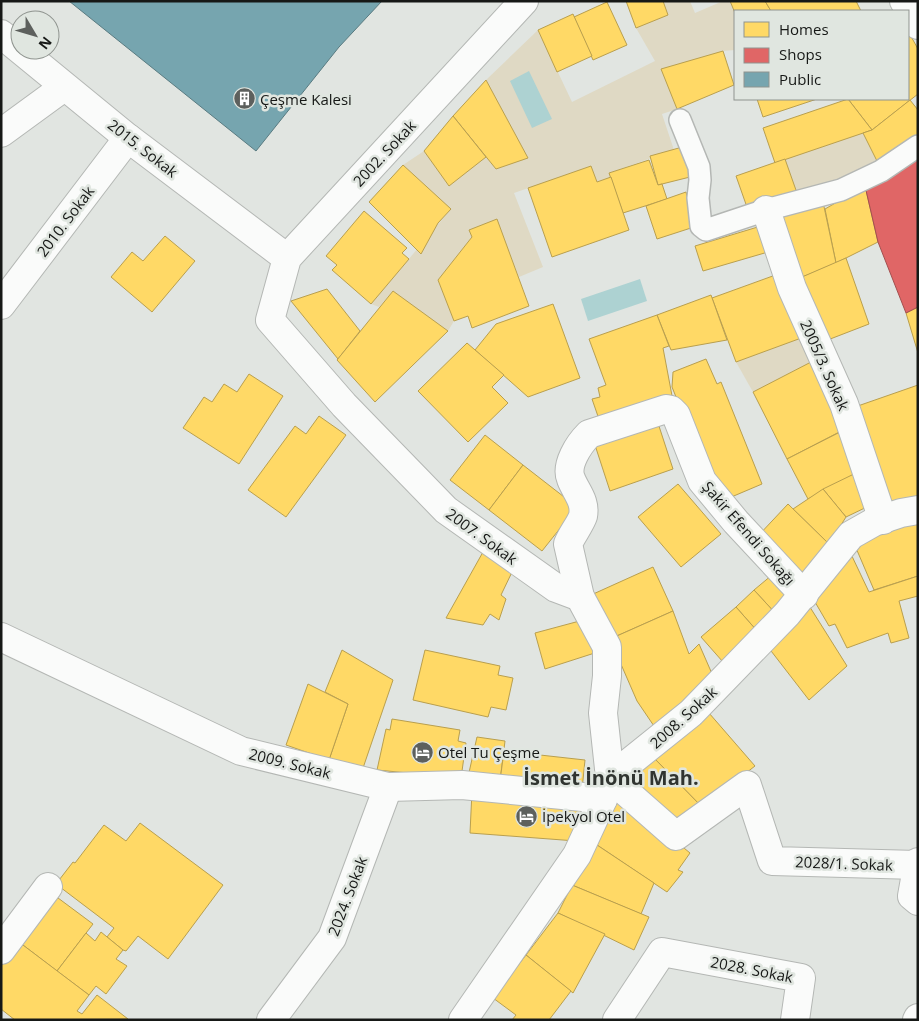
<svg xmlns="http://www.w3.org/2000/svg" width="919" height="1021" font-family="'Open Sans',sans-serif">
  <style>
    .green { fill: #dfd9c4 }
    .water { fill: #add2d2 }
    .homes { fill: #ffd966; stroke: #b99f4e }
    .shops { fill: #e06666; stroke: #a34f4e }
    .public { fill: #76a5af; stroke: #597b81 }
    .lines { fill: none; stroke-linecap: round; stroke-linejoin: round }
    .lane-casing { stroke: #b4b7b4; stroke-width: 24 }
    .street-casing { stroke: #b4b7b4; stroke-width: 30 }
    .lane { stroke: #fafbfa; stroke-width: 21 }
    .street { stroke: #fafbfa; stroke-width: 28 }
    .labels { text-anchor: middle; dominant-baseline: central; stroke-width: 5; stroke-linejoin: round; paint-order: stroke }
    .poi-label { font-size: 15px; fill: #161816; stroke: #e0e6e0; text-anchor: start }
    .street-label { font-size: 15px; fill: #161816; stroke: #e0e6e0 }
    .district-label { font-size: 20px; font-weight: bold; fill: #303430; stroke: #e0e6e0 }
  </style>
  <rect width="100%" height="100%" fill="#e1e5e1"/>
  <g class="green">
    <polygon points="663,1 690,1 695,13 723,1 730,1 735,12 735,50 723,51 677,109 662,114 674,150 609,173 611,177 597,182 591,166 514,193 543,267 519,277 497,220 469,230 472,237 438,280 454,321 448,331 393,291 379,307 371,304 450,210 403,165 424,151 449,186 486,157 496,169 528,158 486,80 538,30 572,102 655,61 636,28 668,15"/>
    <polygon points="863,133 881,169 797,193 785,159"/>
    <polygon points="804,337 813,361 753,392 736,362"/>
  </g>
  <g class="water">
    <polygon points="529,71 552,119 532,128 510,81"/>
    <polygon points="640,279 647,301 588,321 581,299"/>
  </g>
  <g class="homes">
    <polygon points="626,1 663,1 668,15 636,28"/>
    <polygon points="730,1 765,1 771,11 735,11 735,13"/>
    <polygon points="765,1 856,1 861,11 771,11"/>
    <polygon points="607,2 627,45 593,60 574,17"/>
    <polygon points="573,14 592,56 557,72 538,30"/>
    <polygon points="908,31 918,49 918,94 872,130 848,99 908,99"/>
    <polygon points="723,51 734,85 677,109 661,69"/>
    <polygon points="486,80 528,158 496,169 453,116"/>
    <polygon points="757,99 817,99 763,117"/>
    <polygon points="848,99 872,130 775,163 763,128"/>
    <polygon points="910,100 918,110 918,143 881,169 863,133 872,130"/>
    <polygon points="453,116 486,157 449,186 424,151"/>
    <polygon points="686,146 694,176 658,185 650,156"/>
    <polygon points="785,159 797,193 748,210 736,176"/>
    <polygon points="649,160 658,185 662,184 667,199 623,213 609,173"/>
    <polygon points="403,165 451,209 438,223 421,254 369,202"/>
    <polygon points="591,166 597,182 611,177 629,230 552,257 528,188"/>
    <polygon points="865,186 878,242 836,263 825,209"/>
    <polygon points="686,192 694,227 657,239 646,206"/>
    <polygon points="823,202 836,263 793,281 778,212"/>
    <polygon points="364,211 407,248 402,253 409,259 371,304 332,270 337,265 326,256"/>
    <polygon points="497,219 529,306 472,328 468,316 454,321 438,280 472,237 469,230"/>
    <polygon points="761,226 768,252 703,271 695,246"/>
    <polygon points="165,236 195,261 152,312 111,277 132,252 143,261"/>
    <polygon points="846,258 869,324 825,341 802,277"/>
    <polygon points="781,273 804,337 736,362 712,298"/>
    <polygon points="327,289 360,331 338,359 291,301"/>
    <polygon points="393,291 448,331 375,402 337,360"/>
    <polygon points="711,295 727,340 671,350 657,315"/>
    <polygon points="553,304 580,378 528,397 475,350 496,324"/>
    <polygon points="918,307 918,353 906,313"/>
    <polygon points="657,315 669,346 663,348 673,401 601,425 592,399 600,397 598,388 606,385 589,339"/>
    <polygon points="467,343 504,375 492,387 508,403 468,442 418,391"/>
    <polygon points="706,359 717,384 721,382 762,484 729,498 703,464 672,387 673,372"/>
    <polygon points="813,361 847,428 787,459 753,392"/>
    <polygon points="249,374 283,396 239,464 183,428 204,397 212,402 224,384 237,392"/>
    <polygon points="918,385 918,500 887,508 852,408"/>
    <polygon points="319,416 346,435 286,517 248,490 295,426 306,434"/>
    <polygon points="656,417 673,469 610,491 593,439"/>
    <polygon points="842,431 861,471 808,499 787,459"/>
    <polygon points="485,435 523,465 489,510 450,480"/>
    <polygon points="523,465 577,507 542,551 489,510"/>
    <polygon points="856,473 871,505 846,517 823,489"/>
    <polygon points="678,484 721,534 681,567 638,517"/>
    <polygon points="823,489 846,517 829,544 793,509"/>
    <polygon points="788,504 829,544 802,582 757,537"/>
    <polygon points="918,520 918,576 874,590 856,548 881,530"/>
    <polygon points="483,552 513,570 501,595 506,599 499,620 490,614 483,625 446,618"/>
    <polygon points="850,552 869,592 918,576 918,596 899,601 909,638 891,643 888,633 847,648 835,624 829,626 815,602 821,586"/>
    <polygon points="653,567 673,611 610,639 591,595"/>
    <polygon points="778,570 799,594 777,615 754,590"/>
    <polygon points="754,590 777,615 758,632 736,607"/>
    <polygon points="808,604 847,666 809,700 768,647"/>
    <polygon points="736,607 758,632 723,662 701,637"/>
    <polygon points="673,611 689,654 699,644 713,676 656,729 637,701 610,639"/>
    <polygon points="587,619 604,650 545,669 535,633"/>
    <polygon points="342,650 393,680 362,771 329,760 348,704 325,692"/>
    <polygon points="425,650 500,666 498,675 513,678 506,710 491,707 488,717 413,700"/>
    <polygon points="308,684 348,704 329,760 286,745"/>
    <polygon points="709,713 755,766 702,807 653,757"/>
    <polygon points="392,719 460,730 458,741 466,743 461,778 377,770 386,729 390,730"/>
    <polygon points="477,737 505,741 500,781 468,777"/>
    <polygon points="504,751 585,760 582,790 500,781"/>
    <polygon points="653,757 702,807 675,832 623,783"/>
    <polygon points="472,791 589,803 576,841 470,833"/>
    <polygon points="621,796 690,853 678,870 683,872 667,892 594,843 600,823"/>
    <polygon points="140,823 223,885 168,959 138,936 126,951 123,950 107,937 114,928 56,884 73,862 75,863 104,825 126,841"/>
    <polygon points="594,843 654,883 641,914 572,885"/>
    <polygon points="572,885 649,917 634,950 558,913"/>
    <polygon points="50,892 93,924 57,971 15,939"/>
    <polygon points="558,913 605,934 573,993 526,955"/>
    <polygon points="101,932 123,950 116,959 127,966 106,994 96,986 89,995 57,971 86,933 95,941"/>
    <polygon points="15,939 89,995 77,1011 82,1014 97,995 128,1019 15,1020 1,1009 1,956"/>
    <polygon points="526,955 571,991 549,1020 512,1020 516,1015 493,998"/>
  </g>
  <polygon class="shops" points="918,154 918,307 906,313 878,242 865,186"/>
  <polygon class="public" points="69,1 382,1 339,47 256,151"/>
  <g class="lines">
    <defs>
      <polyline id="lane" points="680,120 699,167 700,180 698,198 701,226 706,230 766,210 841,190 881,171 918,146"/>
      <g id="street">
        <polyline points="524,1 287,258 270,320 344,405 446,510 556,588 580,597 607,647 607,676 603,713 610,778 676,836 747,785 772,861 917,865"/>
        <polyline points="904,1 918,25"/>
        <polyline points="1,34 128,138 287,258"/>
        <polyline points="1,133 64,87"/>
        <polyline points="766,210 792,288 844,404 883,520"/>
        <polyline points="1,305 128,138"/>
        <path d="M 580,597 L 568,544 C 571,536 581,523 583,516 C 586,501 576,492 571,479 C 565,465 579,444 589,434 L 666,409 L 671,410 L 676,415 L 702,481 L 736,522 L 804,595"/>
        <polyline points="1,637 241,751 388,787 462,785 603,799"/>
        <polyline points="918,862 912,896 918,901"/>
        <polyline points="1,950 48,887"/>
        <polyline points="271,1020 332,938 388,787"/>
        <polyline points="463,1020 577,855 603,799 610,778 691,713 787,614 851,535 874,522 901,513 918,510"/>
        <polyline points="617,1020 662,952 801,978 795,1020"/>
        <polyline points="917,1020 918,1018"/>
      </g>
    </defs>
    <use href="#lane" class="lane-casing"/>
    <use href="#street" class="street-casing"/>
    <use href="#lane" class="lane"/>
    <use href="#street" class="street"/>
  </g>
  <defs>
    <symbol id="building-disc" viewBox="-11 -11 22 22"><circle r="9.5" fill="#5d605d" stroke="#e0e6e0"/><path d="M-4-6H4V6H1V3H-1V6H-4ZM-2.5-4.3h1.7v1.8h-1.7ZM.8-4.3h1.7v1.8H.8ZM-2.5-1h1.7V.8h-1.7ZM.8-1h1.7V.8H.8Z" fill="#fff"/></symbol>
    <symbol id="hotel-disc" viewBox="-11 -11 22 22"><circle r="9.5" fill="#5d605d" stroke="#e0e6e0"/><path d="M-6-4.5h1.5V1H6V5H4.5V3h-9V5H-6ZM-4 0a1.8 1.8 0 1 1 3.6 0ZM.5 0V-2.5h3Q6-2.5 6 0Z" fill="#fff"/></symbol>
  </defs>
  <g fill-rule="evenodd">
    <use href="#building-disc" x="232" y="86" width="25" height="25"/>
    <use href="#hotel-disc" x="410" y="740" width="25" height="25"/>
    <use href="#hotel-disc" x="514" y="804" width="25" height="25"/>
  </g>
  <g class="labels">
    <g class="poi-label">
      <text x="260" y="99">Çeşme Kalesi</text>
      <text x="438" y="752">Otel Tu Çeşme</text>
      <text x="542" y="816">İpekyol Otel</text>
    </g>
    <g class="street-label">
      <text transform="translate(143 148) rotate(38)">2015. Sokak</text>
      <text transform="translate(384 153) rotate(-47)">2002. Sokak</text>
      <text transform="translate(65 221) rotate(-53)">2010. Sokak</text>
      <text transform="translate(825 365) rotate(66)">2005/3. Sokak</text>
      <text transform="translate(749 533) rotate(49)">Şakir Efendi Sokağı</text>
      <text transform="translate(482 536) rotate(36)">2007. Sokak</text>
      <text transform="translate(683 717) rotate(-42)">2008. Sokak</text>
      <text transform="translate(290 763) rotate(14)">2009. Sokak</text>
      <text transform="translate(844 863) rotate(2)">2028/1. Sokak</text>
      <text transform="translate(347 896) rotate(-69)">2024. Sokak</text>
      <text transform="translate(752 969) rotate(11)">2028. Sokak</text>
    </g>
    <g class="district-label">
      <text x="611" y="777">İsmet İnönü Mah.</text>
    </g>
  </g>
  <rect width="919" height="1021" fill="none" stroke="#161816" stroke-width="5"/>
  <rect x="734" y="10" width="175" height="90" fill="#e0e6e0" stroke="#8f948f"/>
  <rect x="744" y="22" width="25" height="15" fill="#ffd966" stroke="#8f948f"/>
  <text x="779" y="35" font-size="15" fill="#161816">Homes</text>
  <rect x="744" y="48" width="25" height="15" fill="#e06666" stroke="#8f948f"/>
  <text x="779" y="60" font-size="15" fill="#161816">Shops</text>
  <rect x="744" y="72" width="25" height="15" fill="#76a5af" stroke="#8f948f"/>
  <text x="779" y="85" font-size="15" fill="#161816">Public</text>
  <g transform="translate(35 35) rotate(128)"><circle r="24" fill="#e0e6e0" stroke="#8f948f"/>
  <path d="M0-4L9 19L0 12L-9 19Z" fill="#5d605d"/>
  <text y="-8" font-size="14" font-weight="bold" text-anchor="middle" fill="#161816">N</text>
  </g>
</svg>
